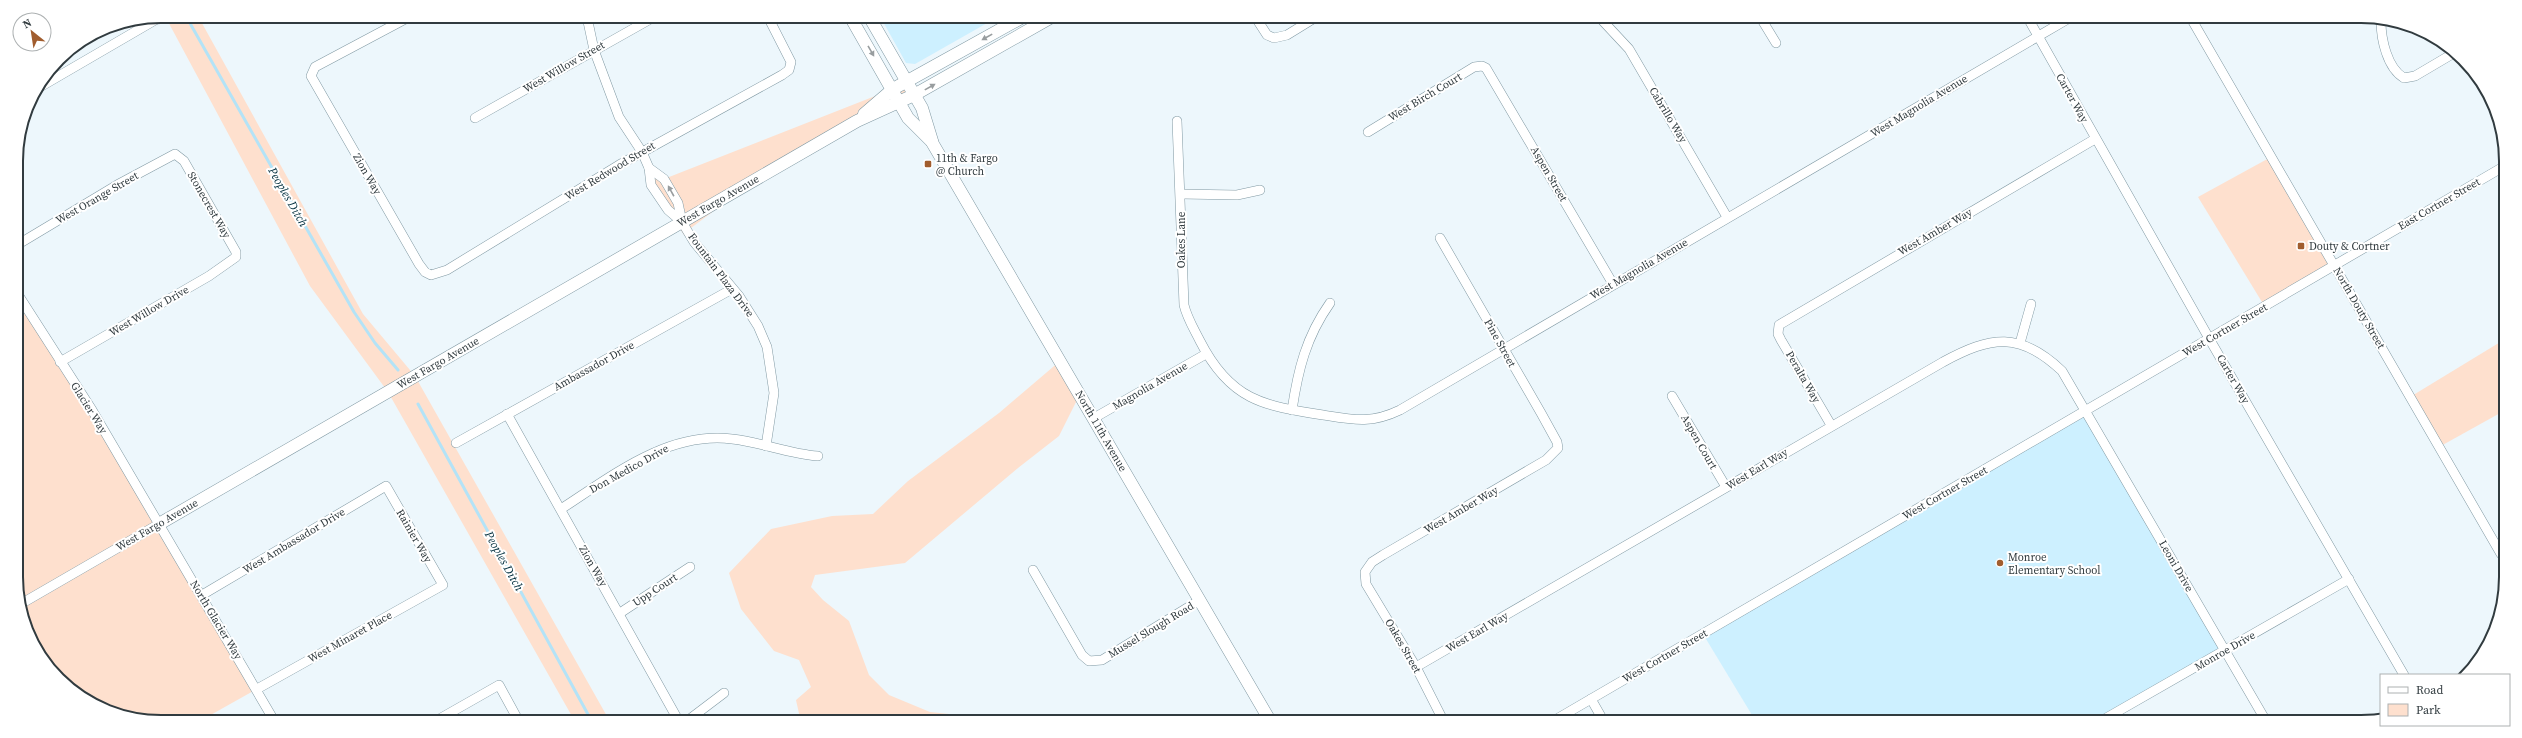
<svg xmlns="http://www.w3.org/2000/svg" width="2522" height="738" font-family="'Source Serif 4',serif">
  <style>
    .built { fill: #cdf0ff }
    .green { fill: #fee0ce }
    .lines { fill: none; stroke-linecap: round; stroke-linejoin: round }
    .stream { stroke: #b3e3f7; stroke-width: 3 }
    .minor-casing { stroke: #8099a3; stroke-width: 10 }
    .major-casing { stroke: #8099a3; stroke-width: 13 }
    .minor { stroke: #fff; stroke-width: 9 }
    .major { stroke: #fff; stroke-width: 12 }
    .oneway { fill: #989d9f }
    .poi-dot { fill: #a15d2e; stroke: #fff; stroke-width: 1.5 }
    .labels { text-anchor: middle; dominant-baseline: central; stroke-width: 4; stroke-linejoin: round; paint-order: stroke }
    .street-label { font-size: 11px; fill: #313b3f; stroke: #fff }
    .poi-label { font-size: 11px; fill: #313b3f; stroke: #fff; text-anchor: start }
    .water-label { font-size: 12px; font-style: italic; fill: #04303f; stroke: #fff }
    .rim { fill: none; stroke: #313b3f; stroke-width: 2 }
  </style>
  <rect width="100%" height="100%" fill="#edf7fc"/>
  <g class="built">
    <polygon points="881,18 996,18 915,64 906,63"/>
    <polygon points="2087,410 2225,651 2101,721 1755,720 1703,634"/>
  </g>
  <g class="green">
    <polygon points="165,16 198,16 363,314 415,376 608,718 573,718 388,392 310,286"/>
    <polygon points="907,81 914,95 739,192 687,231 694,242 684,235 651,185 649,168 664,179 893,89"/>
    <polygon points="2271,157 2334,266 2265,307 2198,197"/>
    <polygon points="27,307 257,689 207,717 124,717 89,702 52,673 31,641 19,605 17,313"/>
    <polygon points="2502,341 2502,412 2439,447 2410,397"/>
    <polygon points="1060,361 1080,394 1059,436 1018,468 905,563 815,575 811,587 823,600 849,621 869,675 889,695 930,712 968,716 1159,717 1164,719 800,718 796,700 811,687 799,660 774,651 741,609 729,573 771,529 832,516 873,514 908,481 999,413"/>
  </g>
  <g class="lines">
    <g class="stream">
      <polyline points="187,18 354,312 375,343 398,370"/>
      <polyline points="418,404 590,718"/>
    </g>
    <defs>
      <g id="minor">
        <polyline points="409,17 315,67 311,76 419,264 425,272 431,275 447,270 619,165 782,75 789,70 791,62 768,17"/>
        <polyline points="587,17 594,50 619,117 642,152 649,168 651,185 668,210 682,222"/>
        <polyline points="1256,18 1267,35 1274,38 1287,35 1313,19"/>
        <polyline points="1601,19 1629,49 1727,217"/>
        <polyline points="1762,20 1776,43"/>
        <polyline points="2029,20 2210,340 2404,675"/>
        <polyline points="2192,20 2501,554"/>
        <path d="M 2381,21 C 2381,39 2387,68 2404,78 L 2415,76 L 2454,53"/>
        <polyline points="40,87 162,16"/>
        <polyline points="475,118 654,17"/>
        <path d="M 1177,121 L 1184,305 C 1187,318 1194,329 1200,341 C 1230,400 1263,406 1323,415 C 1354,420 1371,424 1400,410 L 2066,20"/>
        <polyline points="1368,132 1474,67 1482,66 1486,68 1613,284"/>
        <polyline points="649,168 664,179 678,203 682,222 694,242 739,296 758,326 767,347 774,393 766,446"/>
        <polyline points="1181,194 1237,195 1260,190"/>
        <polyline points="1440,238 1541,413 1557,442 1558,448 1546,460 1383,555 1372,562 1365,572 1366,584 1416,667 1443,720"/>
        <polyline points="17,245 117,185 175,154 184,161 236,252 236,257 209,276 60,362"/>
        <polyline points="17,293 92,410 272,717"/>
        <polyline points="2020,343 2031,304"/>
        <polyline points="1672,396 1726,487"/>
        <path d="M 1292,410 C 1298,370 1306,337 1330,303"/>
        <polyline points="507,414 677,718"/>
        <polyline points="1094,418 1206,354"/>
        <polyline points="1831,425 1781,340 1778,334 1779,325 2095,139"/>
        <polyline points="456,443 732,289"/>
        <path d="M 561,509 C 612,476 668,431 732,439 C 761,442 789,454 818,456"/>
        <polyline points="1033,570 1082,655 1089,661 1102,660 1200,600"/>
        <polyline points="202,595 386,486 443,585 257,689"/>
        <polyline points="19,605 159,524"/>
        <polyline points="620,613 690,567"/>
        <path d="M 1416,667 L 1943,362 C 1991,336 2020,331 2062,371 L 2266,721"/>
        <polyline points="1591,699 1603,720"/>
        <polyline points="441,718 499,685 517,718"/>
        <polyline points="691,718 724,693"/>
        <polyline points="1555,720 2503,167"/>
        <polyline points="2101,721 2349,579"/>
      </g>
      <g id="major">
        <polyline points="851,18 908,118 932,142"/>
        <polyline points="870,18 922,108 933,144 1269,719"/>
        <polyline points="864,114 893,89 1021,18"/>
        <polyline points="159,524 857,121 914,95 1050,18"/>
      </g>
    </defs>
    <use href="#minor" class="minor-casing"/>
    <use href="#major" class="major-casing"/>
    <use href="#minor" class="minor"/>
    <use href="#major" class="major"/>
  </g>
  <defs><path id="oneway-solid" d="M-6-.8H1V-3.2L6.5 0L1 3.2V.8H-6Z"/></defs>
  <g class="oneway">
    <use href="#oneway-solid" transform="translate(987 37) rotate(151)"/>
    <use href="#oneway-solid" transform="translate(871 51) rotate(60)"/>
    <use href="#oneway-solid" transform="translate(930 87) rotate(-29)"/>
    <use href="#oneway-solid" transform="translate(671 191) rotate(-119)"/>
  </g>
  <g class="poi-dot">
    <rect x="924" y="160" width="8" height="8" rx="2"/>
    <rect x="2297" y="242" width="8" height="8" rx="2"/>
    <circle cx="2000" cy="563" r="4"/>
  </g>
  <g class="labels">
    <g class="street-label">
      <text transform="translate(564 67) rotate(-30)">West Willow Street</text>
      <text transform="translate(1425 97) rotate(-31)">West Birch Court</text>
      <text transform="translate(2072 98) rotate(61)">Carter Way</text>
      <text transform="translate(1919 106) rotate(-31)">West Magnolia Avenue</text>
      <text transform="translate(1668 115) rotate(59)">Cabrillo Way</text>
      <text transform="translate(610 171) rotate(-31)">West Redwood Street</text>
      <text transform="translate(367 174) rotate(60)">Zion Way</text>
      <text transform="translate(1549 174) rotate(60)">Aspen Street</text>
      <text transform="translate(97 198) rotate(-30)">West Orange Street</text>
      <text transform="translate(718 201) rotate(-30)">West Fargo Avenue</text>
      <text transform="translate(2439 204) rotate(-30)">East Cortner Street</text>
      <text transform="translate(209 205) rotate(60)">Stonecrest Way</text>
      <text transform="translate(1935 232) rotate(-30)">West Amber Way</text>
      <text transform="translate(1181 240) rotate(-90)">Oakes Lane</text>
      <text transform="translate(1639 269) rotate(-30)">West Magnolia Avenue</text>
      <text transform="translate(721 275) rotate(53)">Fountain Plaza Drive</text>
      <text transform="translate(2359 308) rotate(60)">North Douty Street</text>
      <text transform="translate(149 311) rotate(-30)">West Willow Drive</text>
      <text transform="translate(2225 330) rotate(-30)">West Cortner Street</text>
      <text transform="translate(1500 343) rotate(61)">Pine Street</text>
      <text transform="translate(438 363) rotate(-30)">West Fargo Avenue</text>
      <text transform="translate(594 366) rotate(-29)">Ambassador Drive</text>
      <text transform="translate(1803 377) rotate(60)">Peralta Way</text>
      <text transform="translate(2233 379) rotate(60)">Carter Way</text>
      <text transform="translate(1150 386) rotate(-30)">Magnolia Avenue</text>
      <text transform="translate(89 408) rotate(58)">Glacier Way</text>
      <text transform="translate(1101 431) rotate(60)">North 11th Avenue</text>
      <text transform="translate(1699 442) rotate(60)">Aspen Court</text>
      <text transform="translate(629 469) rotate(-29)">Don Medico Drive</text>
      <text transform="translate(1757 469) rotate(-31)">West Earl Way</text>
      <text transform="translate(1945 493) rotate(-30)">West Cortner Street</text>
      <text transform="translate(1461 510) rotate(-30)">West Amber Way</text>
      <text transform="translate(157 525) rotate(-30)">West Fargo Avenue</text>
      <text transform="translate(414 536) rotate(60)">Rainier Way</text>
      <text transform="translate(294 541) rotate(-31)">West Ambassador Drive</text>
      <text transform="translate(593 566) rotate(60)">Zion Way</text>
      <text transform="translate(2176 566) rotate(60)">Leoni Drive</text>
      <text transform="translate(655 590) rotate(-33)">Upp Court</text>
      <text transform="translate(216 620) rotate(59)">North Glacier Way</text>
      <text transform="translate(1151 630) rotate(-31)">Mussel Slough Road</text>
      <text transform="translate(1477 632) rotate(-30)">West Earl Way</text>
      <text transform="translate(350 637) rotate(-29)">West Minaret Place</text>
      <text transform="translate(1403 646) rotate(60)">Oakes Street</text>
      <text transform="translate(2225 651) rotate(-30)">Monroe Drive</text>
      <text transform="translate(1665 656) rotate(-30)">West Cortner Street</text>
    </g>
    <g class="poi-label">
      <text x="936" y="158">11th &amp; Fargo<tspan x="936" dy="13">@ Church</tspan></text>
      <text x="2309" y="246">Douty &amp; Cortner</text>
      <text x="2008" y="557">Monroe<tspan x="2008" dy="13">Elementary School</tspan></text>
    </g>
    <g class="water-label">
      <text transform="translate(288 197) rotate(60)">Peoples Ditch</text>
      <text transform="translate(504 561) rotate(61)">Peoples Ditch</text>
    </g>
  </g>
  <path d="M0 0H2522V738H0ZM161 23H2361A138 138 0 0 1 2499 161V577A138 138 0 0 1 2361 715H161A138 138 0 0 1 23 577V161A138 138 0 0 1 161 23Z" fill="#fff" fill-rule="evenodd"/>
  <path class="rim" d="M161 23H2361A138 138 0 0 1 2499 161V577A138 138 0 0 1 2361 715H161A138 138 0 0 1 23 577V161A138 138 0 0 1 161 23Z"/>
  <rect x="2380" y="674" width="130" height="52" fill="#ffffff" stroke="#adb1b2"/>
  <rect x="2388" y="687" width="20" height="6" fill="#ffffff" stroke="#adb1b2"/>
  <text x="2416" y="694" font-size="12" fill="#313b3f">Road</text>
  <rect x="2388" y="704" width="20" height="12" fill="#fee0ce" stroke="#adb1b2"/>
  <text x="2416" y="714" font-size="12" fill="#313b3f">Park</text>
  <g transform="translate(32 32) rotate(330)"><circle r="19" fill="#ffffff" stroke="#adb1b2"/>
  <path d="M0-3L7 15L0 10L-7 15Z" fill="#a15d2e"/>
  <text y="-6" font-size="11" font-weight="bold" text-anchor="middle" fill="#313b3f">N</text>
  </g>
</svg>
